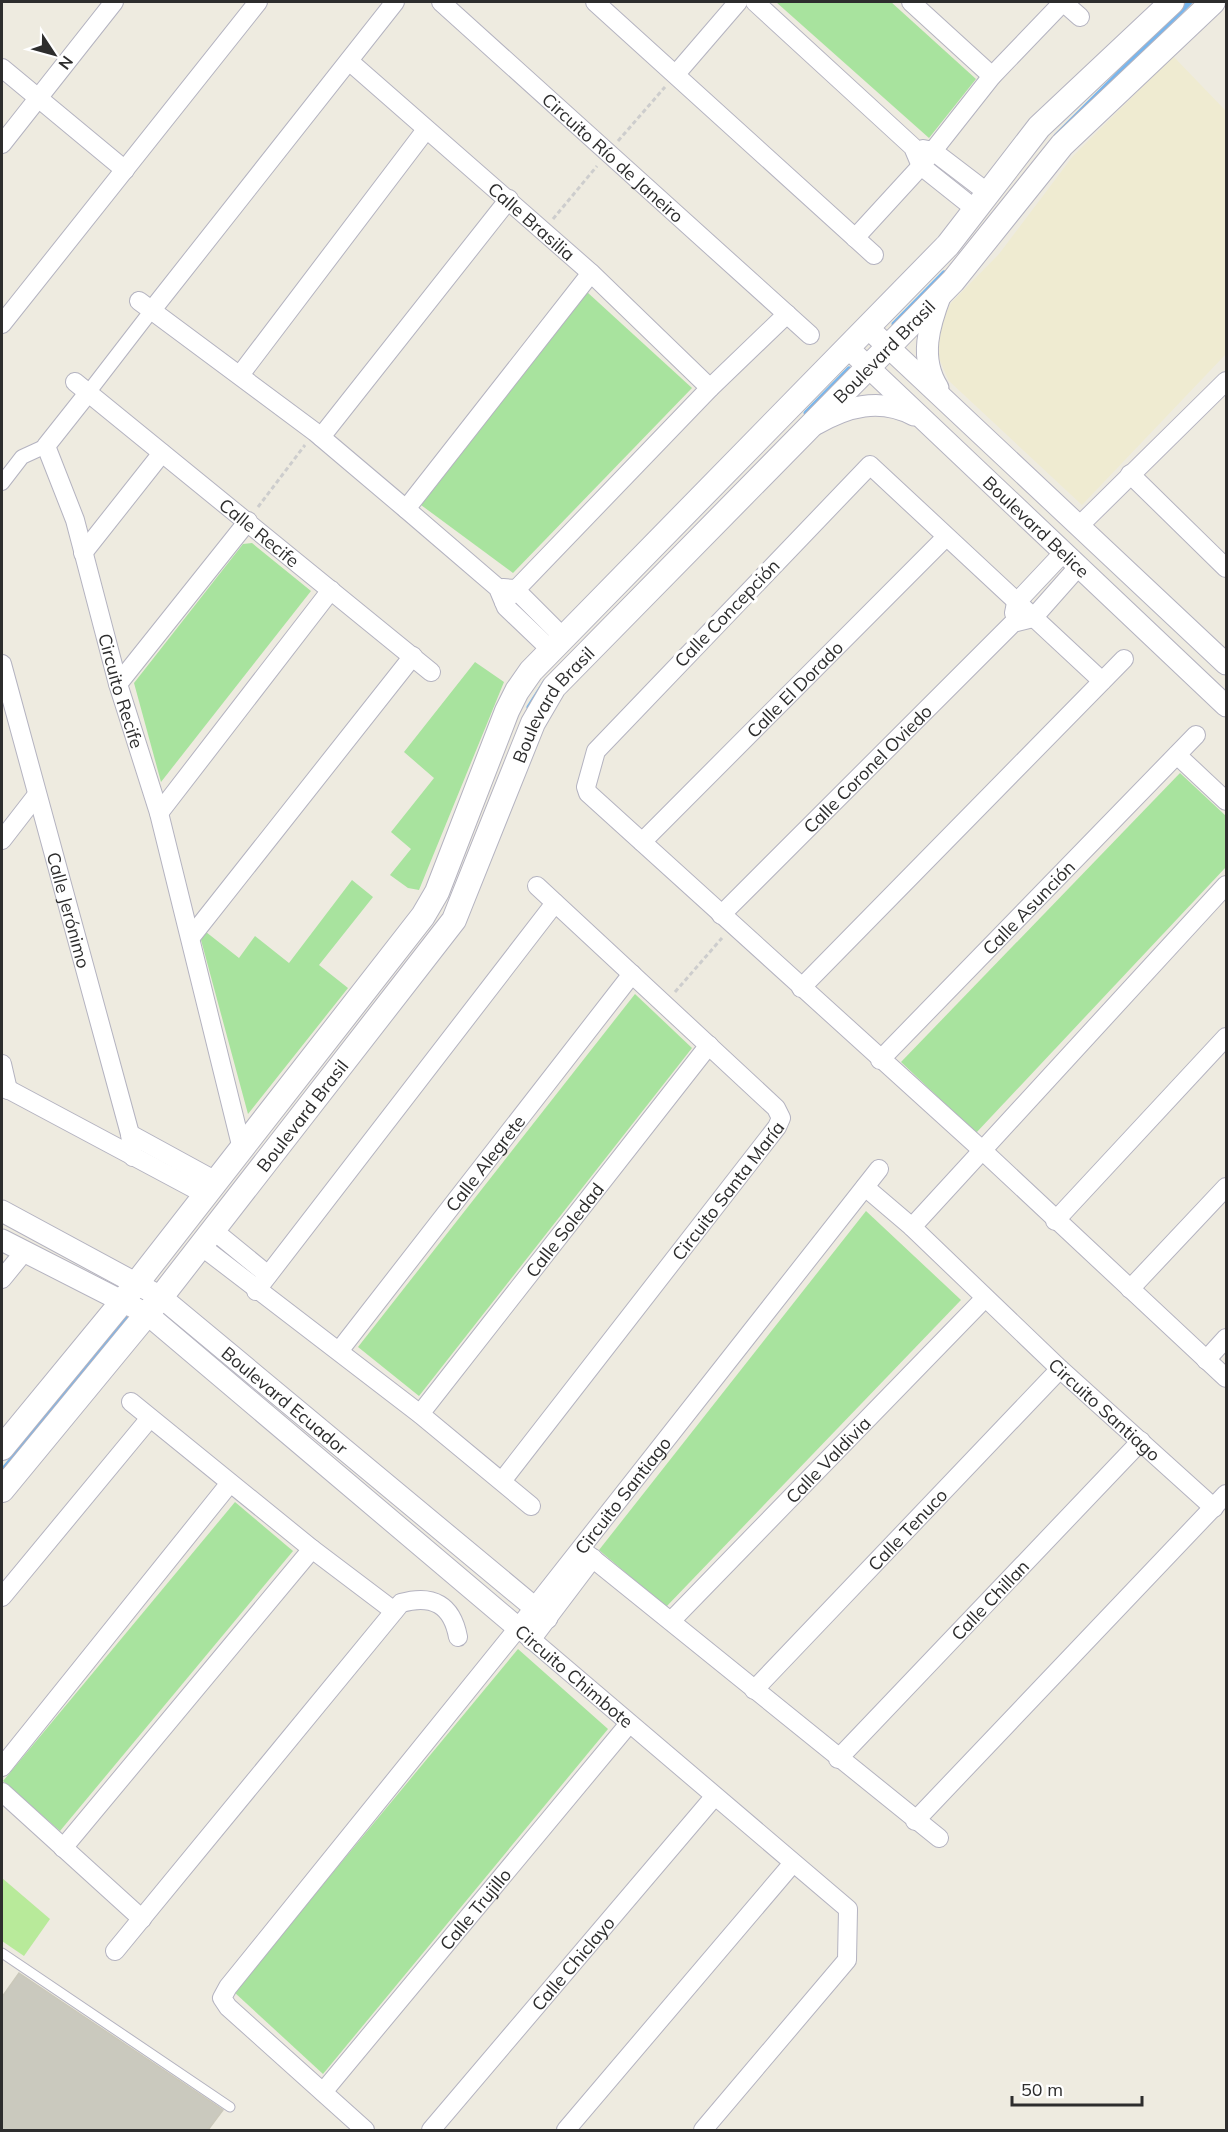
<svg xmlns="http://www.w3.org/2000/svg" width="1228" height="2132" font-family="Mulish,sans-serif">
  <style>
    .education { fill: #efebd1 }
    .green { fill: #a8e39e }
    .pitch { fill: #b8ea9a }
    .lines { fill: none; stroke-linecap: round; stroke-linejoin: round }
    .stream { stroke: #76b6ee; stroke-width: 5 }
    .building { fill: #cac9be; stroke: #cac8ba; stroke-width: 1.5 }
    .service-casing { stroke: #b4b3c0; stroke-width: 11 }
    .pedestrian-casing { stroke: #b4b3c0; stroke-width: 16 }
    .minor-casing { stroke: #b4b3c0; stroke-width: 20 }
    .tertiary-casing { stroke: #b4b3c0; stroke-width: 23 }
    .secondary-casing { stroke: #b4b3c0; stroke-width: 26 }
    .path { stroke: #cdcdcd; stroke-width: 3; stroke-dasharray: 4.5 3; stroke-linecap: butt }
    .service { stroke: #fff; stroke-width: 9 }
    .pedestrian { stroke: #fff; stroke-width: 14 }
    .minor { stroke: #fff; stroke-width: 18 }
    .tertiary { stroke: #fff; stroke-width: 21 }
    .secondary { stroke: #fff; stroke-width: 24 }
    .labels { text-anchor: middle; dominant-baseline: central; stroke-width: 6; stroke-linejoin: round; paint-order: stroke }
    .street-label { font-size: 18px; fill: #2d2d2d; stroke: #fff }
  </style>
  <rect width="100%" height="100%" fill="#eeebe0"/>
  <polygon class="education" points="1173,56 1226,111 1226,354 1082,505 949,381 937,354 940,324 951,303 999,254 1073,156"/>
  <g class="green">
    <polygon points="776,2 891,2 976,79 929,138"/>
    <polygon points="587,292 692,388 513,573 421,505"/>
    <polygon points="252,543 311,591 161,782 134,683 243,544"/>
    <polygon points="475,662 504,682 419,890 408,888 390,875 411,849 391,832 434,778 404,752"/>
    <polygon points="1180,773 1226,816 1226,867 976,1133 901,1062"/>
    <polygon points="352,880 373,897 319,965 348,988 248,1114 201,940 206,932 239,958 255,936 289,963"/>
    <polygon points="635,994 692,1048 419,1396 358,1347"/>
    <polygon points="866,1211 961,1300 666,1607 599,1550"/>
    <polygon points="235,1502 293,1551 60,1831 3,1781"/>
    <polygon points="518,1649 608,1729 323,2074 234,1992"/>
  </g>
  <polygon class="pitch" points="2,1878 50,1919 24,1956 2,1941"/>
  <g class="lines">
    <g class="stream">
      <polyline points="1056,136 1190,2"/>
      <polyline points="894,324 944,273"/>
      <polyline points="806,413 849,369"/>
      <polyline points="529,707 545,682"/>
      <polyline points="2,1471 127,1319"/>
    </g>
  </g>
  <polygon class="building" points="19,1973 223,2110 208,2130 2,2130 2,1997"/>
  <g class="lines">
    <defs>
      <polyline id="service" points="2,1953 230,2107"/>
      <g id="pedestrian">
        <polyline points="88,393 152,310"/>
        <polyline points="2,483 22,457 46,446"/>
      </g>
      <g id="minor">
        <path id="s1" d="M 441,2 L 810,335"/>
        <polyline points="595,2 874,255"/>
        <polyline points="755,2 913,147 921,166 975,209"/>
        <polyline points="911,2 992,76"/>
        <polyline points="1063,2 1080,17"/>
        <path id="s2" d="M 349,61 L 591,273 L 710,388"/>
        <polyline points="2,68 125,170"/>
        <polyline points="676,74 738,2"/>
        <polyline points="2,144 114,2"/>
        <polyline points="923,149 933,151 988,193"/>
        <polyline points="855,238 921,166 992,76 1063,2"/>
        <polyline points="139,301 315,432 406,509 498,588 506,607 550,649"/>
        <polyline points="152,310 395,2"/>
        <polyline points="2,324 258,2"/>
        <polyline points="240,375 425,131"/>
        <path id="s3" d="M 75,382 L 431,672"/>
        <path id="s4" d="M 88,393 L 46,446 L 75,520 L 118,684 L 159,813 L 242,1149"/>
        <polyline points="321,437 509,199"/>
        <polyline points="1130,474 1226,568"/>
        <polyline points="406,509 591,273"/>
        <polyline points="1080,525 1226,381"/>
        <polyline points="83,553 162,453"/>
        <polyline points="503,588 515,589 562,636"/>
        <polyline points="504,602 710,388 787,314"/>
        <polyline points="1014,613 1016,603 1064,552"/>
        <path id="s5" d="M 2,664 L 130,1134 L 133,1157"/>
        <polyline points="1102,681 870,465 596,751 586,787 588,793 982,1150 1226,1378"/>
        <polyline points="118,684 248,521"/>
        <polyline points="1177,755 1226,801"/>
        <polyline points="159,813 331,590"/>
        <polyline points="2,840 36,796"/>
        <path id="s6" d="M 642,842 L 946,537"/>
        <path id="s7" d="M 721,915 L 1013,623 L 1033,618 L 1079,566"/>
        <polyline points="191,937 413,656"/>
        <polyline points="801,988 1124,659"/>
        <path id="s8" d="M 880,1060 L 1196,735"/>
        <polyline points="2,1064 8,1090"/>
        <polyline points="2,1086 206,1195"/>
        <polyline points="130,1134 216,1181"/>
        <path id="s9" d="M 865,1187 L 912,1227 L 1060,1369 L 1214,1508"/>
        <polyline points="1055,1221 1226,1037"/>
        <polyline points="912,1227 1226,885"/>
        <polyline points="213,1230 268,1275"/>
        <polyline points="201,1246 420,1414 531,1506"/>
        <polyline points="2,1279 24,1252"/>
        <polyline points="1130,1289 1226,1187"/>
        <polyline points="256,1291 555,903"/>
        <path id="s10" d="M 339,1351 L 632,974"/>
        <polyline points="1206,1360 1226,1338"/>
        <polyline points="131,1402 312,1549 394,1611"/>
        <path id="s11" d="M 420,1414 L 709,1045"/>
        <path id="s12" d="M 502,1481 L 777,1127 L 781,1118 L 776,1108 L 537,886"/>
        <polyline points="581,1549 939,1838"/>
        <polyline points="2,1597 150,1418"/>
        <path id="s13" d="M 671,1621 L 984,1299"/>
        <path id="s14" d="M 518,1628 L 848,1909 L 847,1960 L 703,2130"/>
        <polyline points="531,1640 593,1558"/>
        <path id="s15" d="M 754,1690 L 1060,1369"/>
        <path id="s16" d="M 838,1759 L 1141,1441"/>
        <polyline points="2,1767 230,1483"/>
        <polyline points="2,1792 142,1919"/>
        <polyline points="915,1821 1226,1494"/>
        <polyline points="63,1848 312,1549"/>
        <path d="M 115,1951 L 401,1603 C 433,1594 452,1605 458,1637"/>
        <path id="s17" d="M 323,2092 L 628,1725"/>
        <path id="s18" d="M 365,2130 L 228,2007 L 222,1998 L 228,1987 L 518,1628 L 879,1169"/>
        <path id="s19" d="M 431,2130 L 714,1797"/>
        <polyline points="566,2130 793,1863"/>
      </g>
      <g id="tertiary">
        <polyline points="867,327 1226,664"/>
        <path id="s20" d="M 847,347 L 1226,706"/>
        <path d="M 938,388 C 919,358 929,325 941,294"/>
        <path d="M 816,424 C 847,406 880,397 914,415"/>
        <path id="s21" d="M 2,1211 L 161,1297 L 547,1618"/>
        <polyline points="2,1240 147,1314 518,1628"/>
      </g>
      <g id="secondary">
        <polyline points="2,1448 122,1302 423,916 437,892 507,711 517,691 531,671 948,245 1039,127 1172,2"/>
        <path id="s22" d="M 2,1490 L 161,1297 L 454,920 L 533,723 L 554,687 L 953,281 L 1062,145 L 1213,2"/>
      </g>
    </defs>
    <use href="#service" class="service-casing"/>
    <use href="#pedestrian" class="pedestrian-casing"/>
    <use href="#minor" class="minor-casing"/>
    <use href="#tertiary" class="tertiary-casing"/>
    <use href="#secondary" class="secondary-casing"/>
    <g class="path">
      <polyline points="618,141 665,87"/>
      <polyline points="553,219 597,166"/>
      <polyline points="258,507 305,445"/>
      <polyline points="675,992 722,938"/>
    </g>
    <use href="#service" class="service"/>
    <use href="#pedestrian" class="pedestrian"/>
    <use href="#minor" class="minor"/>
    <use href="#tertiary" class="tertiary"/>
    <use href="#secondary" class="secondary"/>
  </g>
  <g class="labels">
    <g class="street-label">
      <text stroke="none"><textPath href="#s1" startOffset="232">Circuito Río de Janeiro</textPath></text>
      <text stroke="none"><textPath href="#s2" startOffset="243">Calle Brasilia</textPath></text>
      <text stroke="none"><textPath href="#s22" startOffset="1452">Boulevard Brasil</textPath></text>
      <text stroke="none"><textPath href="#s20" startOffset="261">Boulevard Belice</textPath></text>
      <text stroke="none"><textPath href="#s3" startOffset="238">Calle Recife</textPath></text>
      <text transform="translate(727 613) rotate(-46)">Calle Concepción</text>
      <text stroke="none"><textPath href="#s6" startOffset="216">Calle El Dorado</textPath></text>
      <text stroke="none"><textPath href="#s4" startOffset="324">Circuito Recife</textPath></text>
      <text stroke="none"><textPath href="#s22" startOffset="966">Boulevard Brasil</textPath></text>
      <text stroke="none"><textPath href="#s7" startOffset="207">Calle Coronel Oviedo</textPath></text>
      <text stroke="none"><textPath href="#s8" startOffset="213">Calle Asunción</textPath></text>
      <text stroke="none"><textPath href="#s5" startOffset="255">Calle Jerónimo</textPath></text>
      <text stroke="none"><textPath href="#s22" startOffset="480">Boulevard Brasil</textPath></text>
      <text stroke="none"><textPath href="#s10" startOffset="238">Calle Alegrete</textPath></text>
      <text stroke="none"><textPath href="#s12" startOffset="368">Circuito Santa María</textPath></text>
      <text stroke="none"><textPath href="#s11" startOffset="234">Calle Soledad</textPath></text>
      <text stroke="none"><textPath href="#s21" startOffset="342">Boulevard Ecuador</textPath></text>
      <text stroke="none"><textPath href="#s9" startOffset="327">Circuito Santiago</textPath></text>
      <text stroke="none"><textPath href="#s13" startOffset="225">Calle Valdivia</textPath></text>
      <text stroke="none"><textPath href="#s18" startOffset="838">Circuito Santiago</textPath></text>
      <text stroke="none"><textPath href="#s15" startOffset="222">Calle Tenuco</textPath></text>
      <text stroke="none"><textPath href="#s16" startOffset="220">Calle Chillan</textPath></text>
      <text stroke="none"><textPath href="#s14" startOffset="74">Circuito Chimbote</textPath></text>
      <text stroke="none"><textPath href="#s17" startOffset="238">Calle Trujillo</textPath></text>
      <text stroke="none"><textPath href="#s19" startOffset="219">Calle Chiclayo</textPath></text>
    </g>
  </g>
  <rect width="1228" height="2132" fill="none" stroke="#2d2d2d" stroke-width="6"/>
  <g transform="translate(54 54) rotate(126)" stroke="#ffffff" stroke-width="4.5" paint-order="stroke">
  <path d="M0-4.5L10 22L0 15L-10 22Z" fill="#2d2d2d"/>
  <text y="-9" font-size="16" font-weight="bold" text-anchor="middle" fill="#2d2d2d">N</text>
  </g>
  <path d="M1012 2096v9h130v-9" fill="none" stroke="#2d2d2d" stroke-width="3"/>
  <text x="1021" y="2096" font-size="18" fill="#2d2d2d" stroke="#ffffff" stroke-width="4.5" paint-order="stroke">50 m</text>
</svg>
